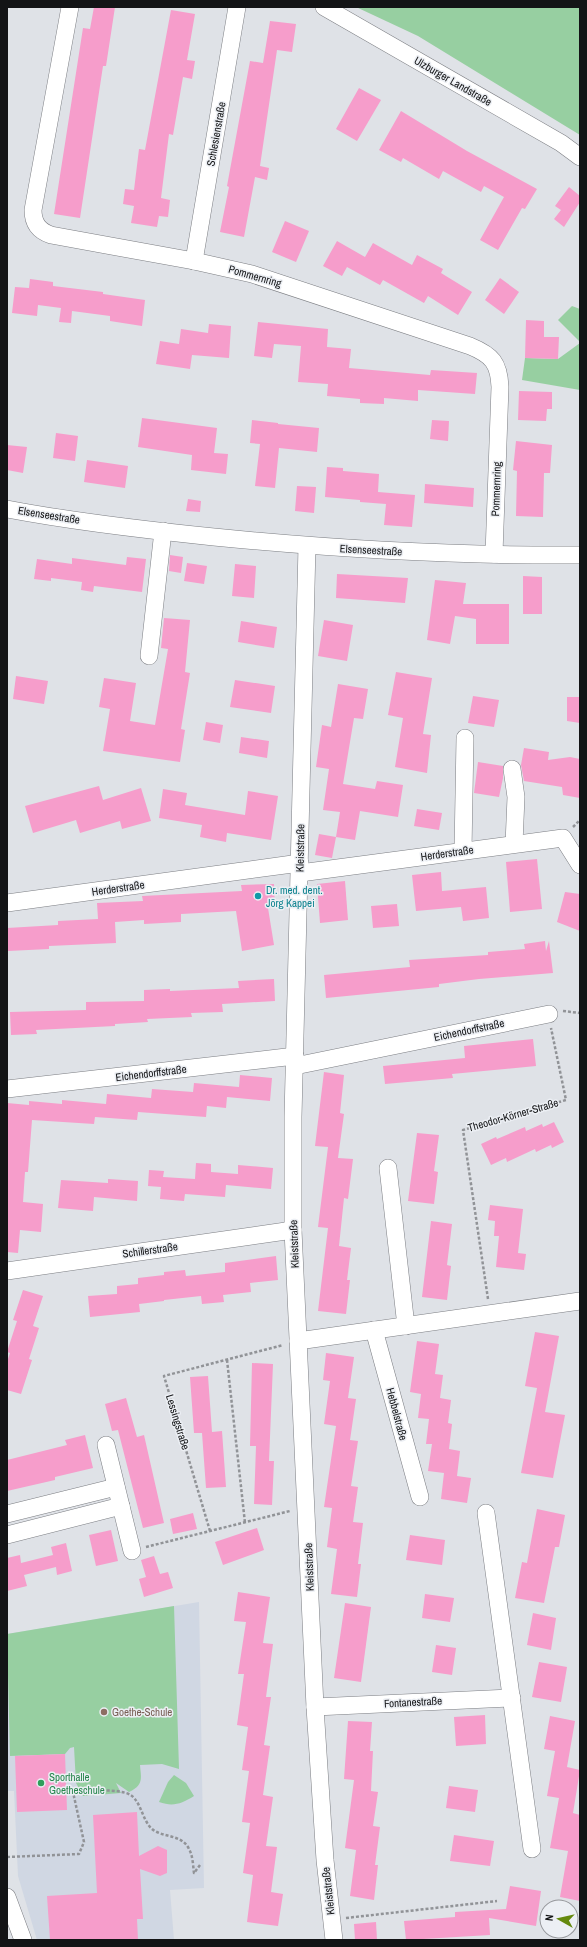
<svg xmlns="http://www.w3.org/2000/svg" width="587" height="1947" font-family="'Archivo Narrow',sans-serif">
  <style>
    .built { fill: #d0d7e3 }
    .green { fill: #97cfa1 }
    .building { fill: #f69dcb }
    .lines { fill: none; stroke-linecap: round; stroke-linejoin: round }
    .minor-casing { stroke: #7c7e83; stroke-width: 18 }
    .path { stroke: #919397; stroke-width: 2.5; stroke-dasharray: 3 2; stroke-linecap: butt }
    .minor { stroke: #fff; stroke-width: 17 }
    .culture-dot { fill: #0f9aa8; stroke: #eceff4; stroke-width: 1.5 }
    .education-dot { fill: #8d6e63; stroke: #eceff4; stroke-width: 1.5 }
    .leisure-dot { fill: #2e9e5b; stroke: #eceff4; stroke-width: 1.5 }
    .labels { text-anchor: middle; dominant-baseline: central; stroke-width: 3; stroke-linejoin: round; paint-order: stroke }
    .street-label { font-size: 11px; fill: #131416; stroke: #eceff4 }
    .culture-label { font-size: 11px; fill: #0d838f; stroke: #eceff4; text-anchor: start }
    .education-label { font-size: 11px; fill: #785e54; stroke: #eceff4; text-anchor: start }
    .leisure-label { font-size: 11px; fill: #27864d; stroke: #eceff4; text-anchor: start }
  </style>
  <rect width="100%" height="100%" fill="#dfe2e7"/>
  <polygon class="built" points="199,1602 204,1888 170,1890 174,1940 37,1940 18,1876 14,1791 7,1791 7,1634"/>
  <g class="green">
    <polygon points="356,7 580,7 580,135 418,36"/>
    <polygon points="572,306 580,309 580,342 558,320"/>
    <polygon points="580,343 580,390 522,380 525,358 558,359"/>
    <path d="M 174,1606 L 179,1769 L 162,1764 L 140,1765 C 141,1778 144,1785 129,1792 L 116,1783 L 121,1793 L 83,1796 L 76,1783 L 74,1747 L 70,1748 L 65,1754 L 10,1756 L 7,1634 Z"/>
    <path d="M 174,1775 L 186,1783 L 194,1796 C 181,1804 173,1807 159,1802 L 168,1782 Z"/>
  </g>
  <g class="building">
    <polygon points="94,7 115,7 106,66 103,66 80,218 54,214 83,28 90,29"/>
    <polygon points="171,10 195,14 187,60 195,61 192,79 183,77 173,135 169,134 161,198 170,200 168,217 159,216 157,227 131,223 134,206 123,204 125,189 134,190 139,149 145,150"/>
    <polygon points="270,21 296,24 292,52 277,50 260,166 269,168 267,180 255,177 244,237 220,232 229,187 227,186 250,61 263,63"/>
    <polygon points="359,88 381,100 357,141 336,129"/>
    <polygon points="401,111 467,151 537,189 525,209 522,208 498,250 480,240 504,197 484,186 481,192 443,171 439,179 403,158 401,162 379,150"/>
    <polygon points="569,187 580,196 580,202 564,227 554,219 561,210 555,206"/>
    <polygon points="285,221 309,231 296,262 272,252"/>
    <polygon points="337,241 365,257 373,243 412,265 417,255 443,269 441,273 472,292 458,315 428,296 424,303 383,280 380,285 347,267 342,276 323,266"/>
    <polygon points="500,278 519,292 504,314 485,300"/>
    <polygon points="30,279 53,282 53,286 103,292 103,294 145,300 142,326 110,321 110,316 72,311 71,323 59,322 61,308 38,305 37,316 12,313 15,287 29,288"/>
    <polygon points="526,320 544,321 544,337 559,337 558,359 525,358"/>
    <polygon points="258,322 328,329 327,347 351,349 349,368 430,375 431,370 477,373 475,394 418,390 418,401 384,398 384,404 360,403 360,399 327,396 328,384 298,382 301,346 274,344 272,358 254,356"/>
    <polygon points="209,324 231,326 229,358 192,355 190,369 156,364 160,341 179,344 181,329 208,333"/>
    <polygon points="519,391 552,392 552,409 547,409 546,421 518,420"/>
    <polygon points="142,418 217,428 214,453 228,454 226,474 191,470 192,455 138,447"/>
    <polygon points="252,420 278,423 278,424 319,428 317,452 279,448 275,488 255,486 260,444 250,443"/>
    <polygon points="432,420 449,421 448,441 430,439"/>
    <polygon points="56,433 78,436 75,461 53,458"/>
    <polygon points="516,441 552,445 550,473 544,473 543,517 516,516 517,471 513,470"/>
    <polygon points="7,445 27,447 23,473 7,470"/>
    <polygon points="87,460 128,466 125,488 84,482"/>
    <polygon points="327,467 343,468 343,471 379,474 378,492 415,495 412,527 384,525 386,504 360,502 360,500 325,497"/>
    <polygon points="425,484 474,488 473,507 424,503"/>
    <polygon points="297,486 316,487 314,513 295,511"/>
    <polygon points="188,499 201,501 200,512 186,511"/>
    <polygon points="170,555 183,557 181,573 169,571"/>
    <polygon points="127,557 146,559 142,592 94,586 93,592 81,590 82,582 51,578 51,581 34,579 37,559 72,564 72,558 126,565"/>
    <polygon points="187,563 207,566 204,584 184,581"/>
    <polygon points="235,564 256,566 254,598 232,596"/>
    <polygon points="337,574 408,578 405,603 336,598"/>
    <polygon points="523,576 542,577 542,614 523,614"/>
    <polygon points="435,580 466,583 463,604 509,604 509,644 476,644 476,619 455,616 450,644 427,640"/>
    <polygon points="164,618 190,620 185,672 190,673 181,729 185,730 180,762 103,751 110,709 99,707 104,678 136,683 130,721 155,725 168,649 161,648"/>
    <polygon points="324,620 353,625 347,661 318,656"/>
    <polygon points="241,621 277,627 274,648 238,642"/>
    <polygon points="396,672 432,678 423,734 431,735 427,773 395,767 403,718 388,715"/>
    <polygon points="16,676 48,681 44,704 13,699"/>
    <polygon points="235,680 275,686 271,713 230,707"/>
    <polygon points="338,684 368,689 363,719 354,718 343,784 375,789 377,781 403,785 398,817 360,811 355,840 336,837 340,812 323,810 329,769 316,767 322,725 331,727"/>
    <polygon points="473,696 499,700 494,727 468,723"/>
    <polygon points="567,697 580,697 580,723 567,721"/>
    <polygon points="206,722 223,725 220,743 203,740"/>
    <polygon points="241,737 269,741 267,758 239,753"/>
    <polygon points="524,748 549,752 548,760 570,757 580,759 580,798 563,795 562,787 524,781 521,765"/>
    <polygon points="478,762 503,766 503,778 499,797 474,793"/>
    <polygon points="99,786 103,800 141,788 151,821 122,829 120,821 80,833 76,820 33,833 25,806"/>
    <polygon points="163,789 187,793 185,805 245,815 248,791 278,796 271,840 227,833 226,842 200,837 202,825 159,818"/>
    <polygon points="417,809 442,813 439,830 414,826"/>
    <polygon points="319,834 336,837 332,858 315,855"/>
    <polygon points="537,859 542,909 510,912 506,862"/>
    <polygon points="441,872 442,891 486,887 489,918 463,921 461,907 416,911 412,875"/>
    <polygon points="345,881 348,920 320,923 317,884"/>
    <polygon points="274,884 275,907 268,908 274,945 242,951 236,911 181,914 181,922 144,924 144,920 115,922 116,943 49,946 49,949 8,951 7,928 58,925 58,921 98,919 97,903 143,901 142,896 242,891 241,885"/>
    <polygon points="565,892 580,894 580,931 557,922"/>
    <polygon points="397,904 399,926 373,928 371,906"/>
    <polygon points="545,941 546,951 549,941 553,973 479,979 439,984 439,987 326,998 324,975 410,967 409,960 488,955 488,952 525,949 524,944"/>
    <polygon points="274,979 275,1001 222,1004 223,1012 191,1013 192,1017 147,1019 148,1022 115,1024 115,1026 36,1030 37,1034 11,1035 10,1012 86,1010 86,1002 144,1001 144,990 170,989 170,991 239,988 238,981"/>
    <polygon points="533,1039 536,1066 452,1074 453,1078 385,1084 383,1066 465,1058 464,1046"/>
    <polygon points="324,1072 344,1075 340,1113 344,1114 338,1158 353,1159 348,1199 344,1198 339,1246 351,1248 347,1280 350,1280 346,1314 318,1311 328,1228 318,1227 328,1147 315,1146"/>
    <polygon points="240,1075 272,1078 270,1101 227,1097 226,1108 207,1106 206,1117 138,1112 137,1120 95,1117 94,1124 32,1120 28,1172 25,1172 23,1202 43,1204 41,1232 20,1230 18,1253 7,1252 7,1103 29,1105 29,1101 62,1104 62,1100 106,1104 107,1094 151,1098 152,1089 193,1092 194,1083 239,1087"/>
    <polygon points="554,1122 564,1142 552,1148 551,1145 536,1152 535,1149 507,1162 506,1158 491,1165 481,1144 496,1137 497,1139 525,1127 526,1131 542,1124 543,1127"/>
    <polygon points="417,1133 439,1135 434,1171 438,1172 434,1204 408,1201"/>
    <polygon points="196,1163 211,1164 211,1172 238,1174 238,1165 273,1168 271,1189 226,1185 225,1197 185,1194 184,1201 160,1199 161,1187 148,1186 149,1170 164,1171 163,1177 195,1179"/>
    <polygon points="108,1179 138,1181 137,1201 94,1197 93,1211 58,1208 61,1180 108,1183"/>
    <polygon points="490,1205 523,1209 518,1253 526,1254 524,1270 496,1267 499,1236 494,1236 495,1221 488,1220"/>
    <polygon points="431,1221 452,1224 447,1265 451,1266 447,1300 422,1297"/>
    <polygon points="276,1256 278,1280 250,1283 251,1292 223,1295 224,1302 202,1304 201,1296 164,1300 164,1301 139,1304 140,1312 90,1317 88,1296 117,1294 117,1286 138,1284 138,1278 164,1275 164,1272 185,1270 186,1276 225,1272 225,1263"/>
    <polygon points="23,1290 43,1296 33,1326 39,1328 29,1359 32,1360 21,1394 7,1390 7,1362 10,1353 7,1352 17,1321 13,1320"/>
    <polygon points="535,1332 559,1336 545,1412 565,1415 553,1478 521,1473 537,1388 525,1386"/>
    <polygon points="417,1341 439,1344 435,1374 443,1375 440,1398 451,1400 448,1423 452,1424 449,1449 460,1451 457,1476 471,1478 467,1503 441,1499 444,1473 428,1471 432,1444 426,1444 429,1419 418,1418 421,1394 410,1392"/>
    <polygon points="326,1353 354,1357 348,1398 356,1399 350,1440 358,1441 351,1486 358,1487 353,1522 363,1523 358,1564 361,1564 357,1597 331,1594 337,1549 327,1547 332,1508 324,1507 336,1426 324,1424 330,1381 323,1380"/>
    <polygon points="252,1363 273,1364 269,1461 274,1461 272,1505 254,1504 256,1446 250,1446"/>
    <polygon points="208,1376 212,1432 222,1431 226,1487 206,1488 202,1433 194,1433 190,1377"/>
    <polygon points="126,1398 137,1437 144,1435 164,1523 143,1528 118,1430 112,1431 105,1404"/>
    <polygon points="85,1435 93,1468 55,1477 55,1480 7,1491 7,1460 67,1445 65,1440"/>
    <polygon points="537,1509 565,1515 559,1547 555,1547 544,1603 515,1598 522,1562 527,1563"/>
    <polygon points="193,1513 197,1529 173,1534 170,1519"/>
    <polygon points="257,1528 264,1550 223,1565 215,1542"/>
    <polygon points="111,1530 118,1561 96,1566 89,1535"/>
    <polygon points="410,1535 445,1540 442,1565 406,1560"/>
    <polygon points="66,1543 72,1571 57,1575 56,1567 24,1575 27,1586 7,1591 7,1558 20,1555 21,1563 53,1555 51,1547"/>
    <polygon points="154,1556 160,1574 168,1572 173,1588 144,1597 139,1579 146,1577 141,1560"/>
    <polygon points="238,1592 270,1597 263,1643 273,1644 266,1697 271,1697 264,1745 270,1746 263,1795 273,1797 266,1846 277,1847 271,1892 283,1894 278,1926 247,1922 253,1875 243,1873 250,1823 242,1822 249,1771 242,1770 248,1727 237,1725 244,1674 238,1674 246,1622 234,1621"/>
    <polygon points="425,1594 454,1598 450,1622 422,1618"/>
    <polygon points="345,1603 371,1607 361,1682 334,1678"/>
    <polygon points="533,1613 556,1618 551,1650 527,1645"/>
    <polygon points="436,1645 456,1648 452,1675 432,1672"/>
    <polygon points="539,1662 567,1667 561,1702 532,1697"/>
    <polygon points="485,1715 486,1744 456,1746 454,1717"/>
    <polygon points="550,1716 575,1721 567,1767 580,1770 573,1813 580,1815 580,1901 560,1897 568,1851 550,1848 559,1798 547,1796 555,1751 544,1749"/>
    <polygon points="348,1721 372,1722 370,1751 373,1751 371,1791 378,1792 373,1826 380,1827 375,1865 378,1865 374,1900 350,1896 356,1850 345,1848 354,1780 344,1779"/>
    <polygon points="65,1754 67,1810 17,1812 15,1756"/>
    <polygon points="449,1786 478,1790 475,1812 446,1808"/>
    <polygon points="137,1812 139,1856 158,1846 167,1850 167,1873 160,1876 140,1869 143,1919 137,1919 138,1940 50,1940 47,1896 97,1893 93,1815"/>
    <polygon points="454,1835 494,1841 490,1866 450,1861"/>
    <polygon points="510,1886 541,1891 536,1926 489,1918 490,1935 406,1940 404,1921 455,1917 455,1912 506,1909"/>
    <polygon points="376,1922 377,1940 355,1940 354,1924"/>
  </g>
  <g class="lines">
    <defs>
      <g id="minor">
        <path d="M 70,7 L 33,210 C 33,223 39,231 51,235 L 194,261 L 252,274 L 470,346 C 492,355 499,363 500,387 L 494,554"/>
        <polyline points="324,7 561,143 580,157"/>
        <polyline points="194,261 237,7"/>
        <path d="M 7,509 C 75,522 145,530 214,537 C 336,549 458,556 580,555"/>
        <polyline points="307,546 293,1117 293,1230 315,1707 325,1860 334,1940"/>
        <polyline points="149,656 163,531"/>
        <polyline points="512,769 516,797 514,844"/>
        <polyline points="463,851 465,738"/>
        <polyline points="300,873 563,838 580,865"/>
        <polyline points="7,903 300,863"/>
        <polyline points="295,1066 549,1014"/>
        <polyline points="7,1089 295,1056"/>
        <polyline points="388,1168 406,1326"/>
        <polyline points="7,1271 293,1230"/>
        <polyline points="374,1330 420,1497"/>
        <polyline points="298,1341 580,1301"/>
        <polyline points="106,1445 132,1551"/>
        <polyline points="486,1513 532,1849"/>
        <polyline points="7,1514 116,1487"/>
        <polyline points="7,1535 121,1506"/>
        <polyline points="315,1707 512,1698"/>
        <polyline points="7,1897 23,1940"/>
      </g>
    </defs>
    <use href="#minor" class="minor-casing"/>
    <g class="path">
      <polyline points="573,827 580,820"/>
      <polyline points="563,1011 580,1013"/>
      <polyline points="488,1299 463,1130 566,1100 551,1028"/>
      <polyline points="227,1360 245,1523"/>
      <polyline points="210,1531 164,1376 283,1345"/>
      <polyline points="146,1547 290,1511"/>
      <path d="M 7,1857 L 79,1854 L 84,1842 L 73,1792 C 90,1792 109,1788 126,1793 C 141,1797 141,1819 152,1829 C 163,1838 182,1834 189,1849 C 193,1856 193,1866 194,1873 L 200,1865"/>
      <polyline points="346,1918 497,1901"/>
    </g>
    <use href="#minor" class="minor"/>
  </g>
  <circle class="culture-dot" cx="258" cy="896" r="4"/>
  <circle class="education-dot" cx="104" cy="1712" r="4"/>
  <circle class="leisure-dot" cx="41" cy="1783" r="4"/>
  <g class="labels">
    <g class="street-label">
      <text transform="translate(453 81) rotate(30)">Ulzburger Landstraße</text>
      <text transform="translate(216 134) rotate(-80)">Schlesienstraße</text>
      <text transform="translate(255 276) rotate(16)">Pommernring</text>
      <text transform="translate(496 489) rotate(-88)">Pommernring</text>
      <text transform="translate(49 515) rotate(9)">Elsenseestraße</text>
      <text transform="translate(371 550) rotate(3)">Elsenseestraße</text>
      <text transform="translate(300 848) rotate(-89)">Kleiststraße</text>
      <text transform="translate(447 853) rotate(-8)">Herderstraße</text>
      <text transform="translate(118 888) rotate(-8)">Herderstraße</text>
      <text transform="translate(469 1030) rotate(-12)">Eichendorffstraße</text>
      <text transform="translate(151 1073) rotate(-7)">Eichendorffstraße</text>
      <text transform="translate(513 1115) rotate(-16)">Theodor-Körner-Straße</text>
      <text transform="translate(294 1244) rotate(-92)">Kleiststraße</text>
      <text transform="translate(150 1250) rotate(-8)">Schillerstraße</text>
      <text transform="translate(397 1414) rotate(75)">Hebbelstraße</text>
      <text transform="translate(178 1422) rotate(73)">Lessingstraße</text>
      <text transform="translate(309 1567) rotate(-92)">Kleiststraße</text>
      <text transform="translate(413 1702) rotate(-3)">Fontanestraße</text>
      <text transform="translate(328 1891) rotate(-96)">Kleiststraße</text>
    </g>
    <g class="culture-label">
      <text x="266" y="890">Dr. med. dent.<tspan x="266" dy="13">Jörg Kappei</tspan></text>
    </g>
    <g class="education-label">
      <text x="112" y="1712">Goethe-Schule</text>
    </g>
    <g class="leisure-label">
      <text x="49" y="1777">Sporthalle<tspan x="49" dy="13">Goetheschule</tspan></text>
    </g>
  </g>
  <rect width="587" height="1947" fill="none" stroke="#131416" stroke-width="16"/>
  <g transform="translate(559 1919) rotate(278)"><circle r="19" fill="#eceff4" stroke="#95979b"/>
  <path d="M0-3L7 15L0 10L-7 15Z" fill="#64890d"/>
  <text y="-6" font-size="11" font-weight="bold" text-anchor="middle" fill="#131416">N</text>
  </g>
</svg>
